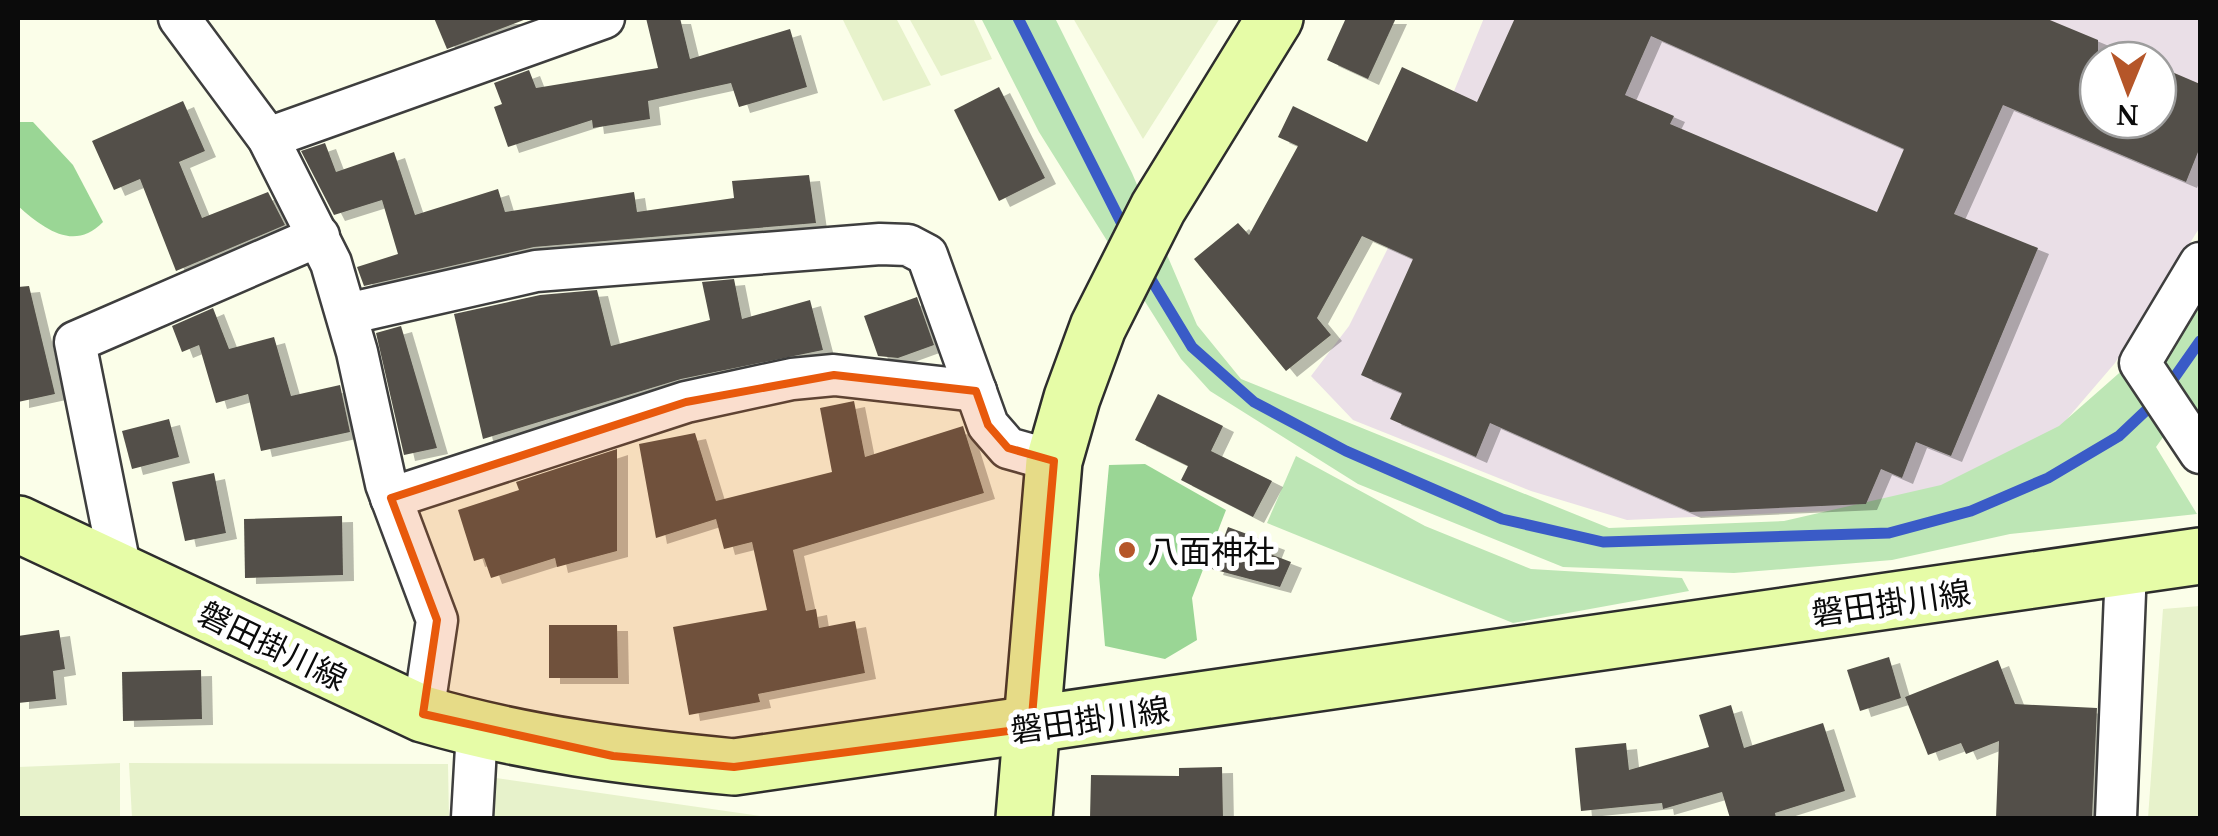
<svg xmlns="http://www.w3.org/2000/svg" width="2218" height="836" font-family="'Noto Serif','Noto Sans JP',serif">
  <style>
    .industrial { fill: #eadfe7; fill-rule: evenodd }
    .farmland { fill: #e7f2cb }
    .green { fill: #bde6b5 }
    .forest { fill: #9ad695 }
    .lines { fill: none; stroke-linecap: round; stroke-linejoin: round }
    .stream { stroke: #3a5bc7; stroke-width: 11 }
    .building { fill: #535048; fill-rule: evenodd; filter: url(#shadow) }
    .minor-casing { stroke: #3e3e3e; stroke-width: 45 }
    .secondary-casing { stroke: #2d2d2d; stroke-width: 60 }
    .minor { stroke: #fff; stroke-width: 40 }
    .secondary { stroke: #e6fca7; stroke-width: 55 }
    .marked { fill: #e8590c; fill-opacity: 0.2; stroke: #e8590c; stroke-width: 8; stroke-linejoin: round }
    .poi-dot { fill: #b55629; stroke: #fff; stroke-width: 4 }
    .labels { text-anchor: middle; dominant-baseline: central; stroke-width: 10; stroke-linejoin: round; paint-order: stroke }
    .poi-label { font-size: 32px; fill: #0b0b0b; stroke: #fff; text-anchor: start }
    .street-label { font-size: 32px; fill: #0b0b0b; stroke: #fff }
  </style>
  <defs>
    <filter id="shadow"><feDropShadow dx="11" dy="6" stdDeviation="0" flood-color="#0004"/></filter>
  </defs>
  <rect width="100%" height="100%" fill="#fbfee9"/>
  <path class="industrial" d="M 1484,18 L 2200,18 L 2200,227 L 2115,363 L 2055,433 L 1957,489 L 1886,508 L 1627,520 L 1531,491 L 1353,420 L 1311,376 L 1349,326 L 1397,230 ZM 2098,60 L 2158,60 L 2158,120 L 2098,120 Z"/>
  <g class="farmland">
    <polygon points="842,18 896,18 931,85 883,101"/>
    <polygon points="909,18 973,18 992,59 941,76"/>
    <polygon points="1073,18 1220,18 1143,139"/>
    <polygon points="2200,606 2200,818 2148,818 2163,609"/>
    <polygon points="120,763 120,818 18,818 18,767"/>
    <polygon points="129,763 448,764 449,818 132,818"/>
    <polygon points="489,777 774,818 489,818"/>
  </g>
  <g class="green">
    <polygon points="981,18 1055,18 1132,173 1197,325 1241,379 1609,528 1784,521 1941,485 2059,426 2151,345 2200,270 2200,429 2183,409 2156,447 2197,514 2010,534 1892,560 1734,573 1563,567 1358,484 1210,391 1181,359 1039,132"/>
    <polygon points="1296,456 1425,526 1531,569 1682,578 1689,591 1513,623 1267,523"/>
  </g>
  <g class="forest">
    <path d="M 18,122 L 33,122 L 73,165 L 103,222 C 74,252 44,229 18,206 Z"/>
    <polygon points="1145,464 1226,510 1192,598 1197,640 1165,659 1105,646 1099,575 1109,465"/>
  </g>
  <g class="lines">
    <g class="stream">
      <polyline points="1018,18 1126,232"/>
      <polyline points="1146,271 1192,347 1254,402 1346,451 1502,519 1603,542 1889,533 1971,511 2048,478 2119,436 2155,402"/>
      <polyline points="2167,388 2200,341"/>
    </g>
  </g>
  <g class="building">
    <polygon points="434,18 529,18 447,49"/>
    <polygon points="646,18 680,18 690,59 790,29 807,87 739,107 731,83 648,101 650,119 593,128 592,120 508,147 494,107 502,104 494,83 529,70 536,88 658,68"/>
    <polygon points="1346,18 1396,18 1368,79 1327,60"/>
    <path d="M 1515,18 L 2045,18 L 2098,40 L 2098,120 L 2158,120 L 2158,66 L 2200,84 L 2200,147 L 2186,182 L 2003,105 L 1954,214 L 2038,248 L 1951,456 L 1916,442 L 1902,478 L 1881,469 L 1866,504 L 1690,512 L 1490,423 L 1476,457 L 1390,419 L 1402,393 L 1361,375 L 1413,259 L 1362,236 L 1317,318 L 1331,335 L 1286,371 L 1194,259 L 1238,223 L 1249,235 L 1298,146 L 1278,137 L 1293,106 L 1367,142 L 1402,67 L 1477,102 ZM 1651,36 L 1904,149 L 1877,212 L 1670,124 L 1674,116 L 1625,95 Z"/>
    <polygon points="999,87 1045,178 999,201 954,110"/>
    <polygon points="183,101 205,151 179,162 202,218 268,192 285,225 176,271 140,179 114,190 92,141"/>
    <polygon points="325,143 336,172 394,152 415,215 498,189 505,212 634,192 637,212 734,198 732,181 809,175 816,223 534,247 364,286 357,267 398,254 382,200 334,215 301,151"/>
    <polygon points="734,279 742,319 810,300 823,350 681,379 483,439 454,314 540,295 597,290 611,346 710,320 702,282"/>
    <polygon points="29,286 55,394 18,402 18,287"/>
    <polygon points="917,297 934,345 898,358 878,356 864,316"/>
    <polygon points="213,308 229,349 274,337 291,396 340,385 350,432 261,451 248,394 216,403 199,345 182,352 172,326"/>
    <polygon points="401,326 437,448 404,455 376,333"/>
    <polygon points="1158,394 1223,426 1211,451 1272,481 1253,517 1181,480 1188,466 1135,440"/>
    <polygon points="854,401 865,457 963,426 984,493 793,550 806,611 816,609 819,628 855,621 865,673 758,694 760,702 689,715 673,627 767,610 752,542 724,549 716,519 656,538 639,444 695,433 716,501 832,472 820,408"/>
    <polygon points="169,419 179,457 132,469 122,431"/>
    <polygon points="617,449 617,551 557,567 555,558 491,578 484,558 474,561 458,510 519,490 516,482"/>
    <polygon points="214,473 226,533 185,541 172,482"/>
    <polygon points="342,516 343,575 245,578 244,519"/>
    <polygon points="1228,527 1274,544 1270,554 1291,562 1280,587 1212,569"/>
    <polygon points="549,625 617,625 618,678 549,678"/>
    <polygon points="59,630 65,669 53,671 56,699 18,703 18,636"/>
    <polygon points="1889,657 1901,698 1860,711 1847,670"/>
    <polygon points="1998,660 2015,704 2097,708 2092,818 1996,818 1999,741 1966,754 1961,743 1928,755 1905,697"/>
    <polygon points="201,670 202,719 123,721 122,672"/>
    <polygon points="1731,705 1744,748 1823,723 1845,791 1775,813 1776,818 1730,818 1722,792 1663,809 1662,803 1581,811 1575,748 1626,743 1629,770 1709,747 1699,715"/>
    <polygon points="1222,767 1223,818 1090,818 1091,775 1179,776 1179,768"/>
  </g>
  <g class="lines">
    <defs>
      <g id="minor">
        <polyline points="179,18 268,138 331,263 357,352 386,484 437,620 423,714"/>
        <polyline points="268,138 604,18"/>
        <polyline points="2200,263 2140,363 2200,453"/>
        <polyline points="347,314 536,271 880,244 908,245 927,255 988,425 1008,448 1054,461"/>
        <polyline points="391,498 686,402 792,379 834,375 976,391"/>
        <polyline points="121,571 75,342 319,236"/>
        <polyline points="472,818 477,730"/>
        <polyline points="2116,818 2126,568"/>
      </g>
      <g id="secondary">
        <path d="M 18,524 L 423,714 C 525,744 629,757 734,767 L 2200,556"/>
        <polyline points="1024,818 1054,461 1072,398 1098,327 1158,208 1275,18"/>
      </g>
    </defs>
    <use href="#minor" class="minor-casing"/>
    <use href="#secondary" class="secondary-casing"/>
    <use href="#minor" class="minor"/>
    <use href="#secondary" class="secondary"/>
  </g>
  <path class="marked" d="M 834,375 L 976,391 L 988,425 L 1008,448 L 1054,461 L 1031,728 L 734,767 L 613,756 L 423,714 L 437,620 L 391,498 L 686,402 Z"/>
  <circle class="poi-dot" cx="1127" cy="550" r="10"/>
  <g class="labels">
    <g class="poi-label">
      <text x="1147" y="550">八面神社</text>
    </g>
    <g class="street-label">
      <text transform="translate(1891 602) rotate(-8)">磐田掛川線</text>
      <text transform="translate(273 645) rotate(26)">磐田掛川線</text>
      <text transform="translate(1090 719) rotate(-8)">磐田掛川線</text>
    </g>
  </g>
  <rect width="2218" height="836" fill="none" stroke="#0b0b0b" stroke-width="40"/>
  <g transform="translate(2128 90) rotate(181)"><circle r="48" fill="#ffffff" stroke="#9d9d9d" stroke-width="2.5"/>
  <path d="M0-8L18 38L0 25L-18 38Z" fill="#b55629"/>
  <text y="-15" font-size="28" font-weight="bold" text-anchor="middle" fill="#0b0b0b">N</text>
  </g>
</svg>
